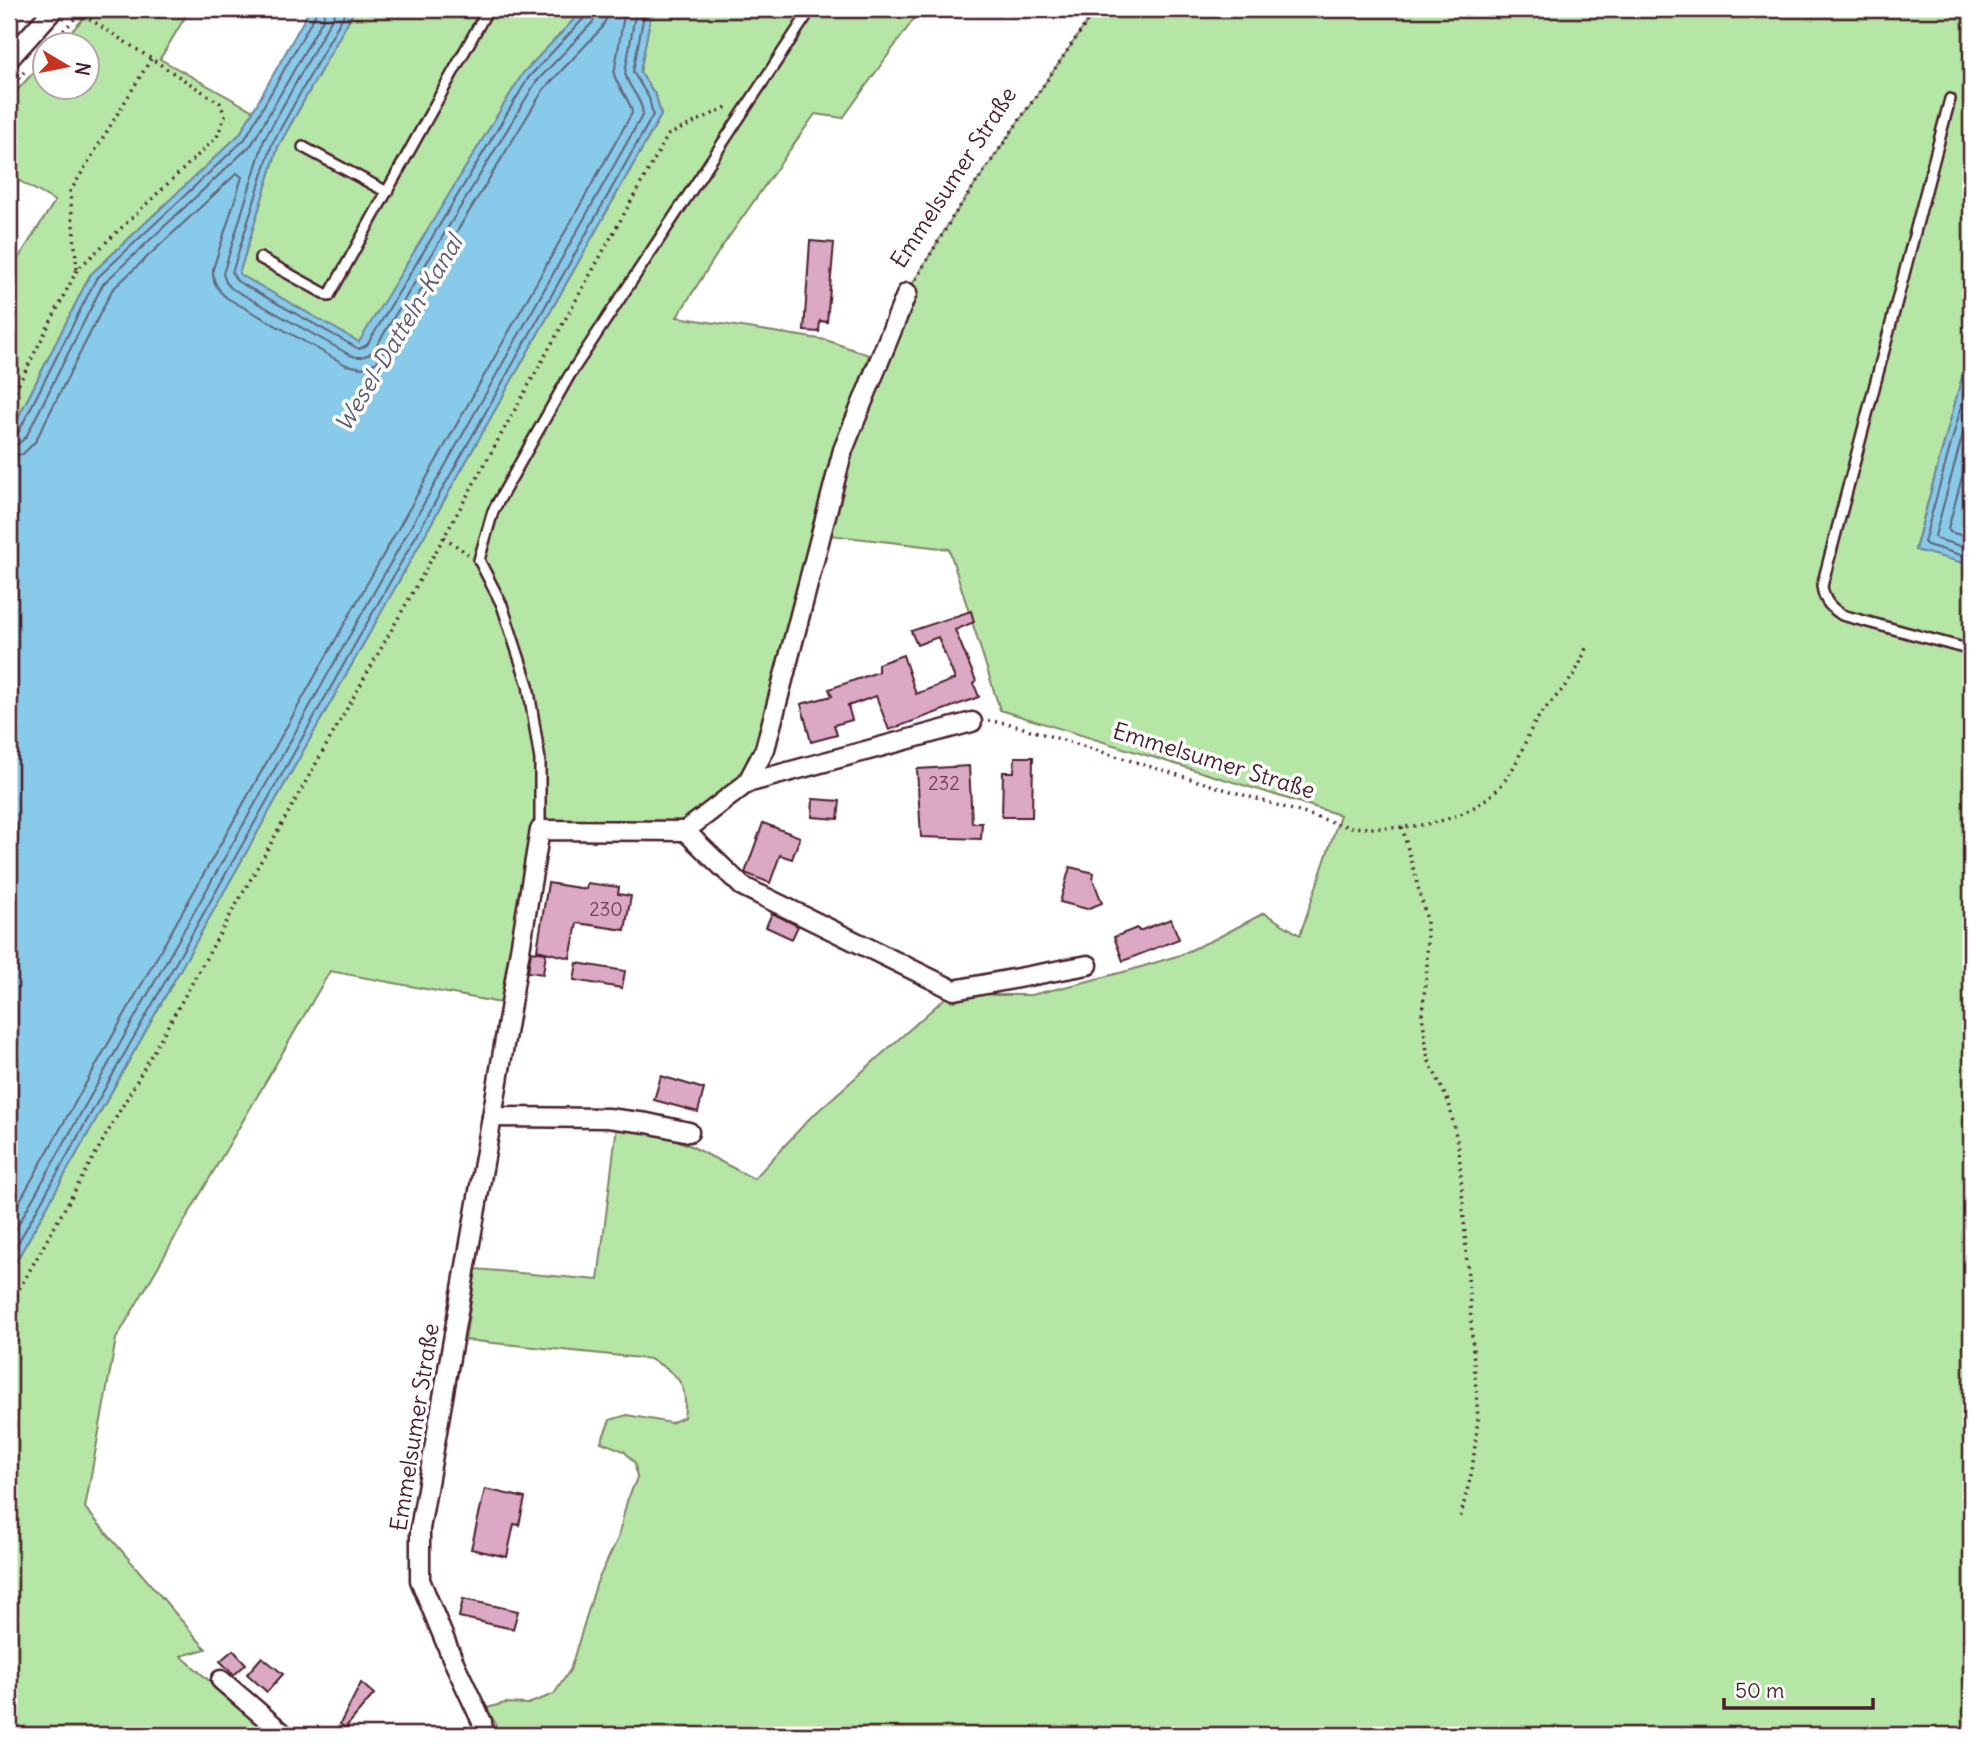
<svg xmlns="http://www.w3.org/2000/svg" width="1980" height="1744" font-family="Delius,sans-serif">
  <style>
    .green { fill: #b5e6a6; stroke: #808268; stroke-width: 2 }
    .water { fill: #88cae9; stroke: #6f869d; stroke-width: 2 }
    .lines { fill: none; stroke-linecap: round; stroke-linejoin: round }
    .shore { stroke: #636377; stroke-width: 2 }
    .building { fill: #dca9c5; stroke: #4a1f2b; stroke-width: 2 }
    .lane-casing { stroke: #4a1f2b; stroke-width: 14 }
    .street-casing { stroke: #4a1f2b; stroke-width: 23 }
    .path { stroke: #4a1f2b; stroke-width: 3.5; stroke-dasharray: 2 5; stroke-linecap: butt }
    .lane { stroke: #fff; stroke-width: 9 }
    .street { stroke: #fff; stroke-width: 18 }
    .labels { text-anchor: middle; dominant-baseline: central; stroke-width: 7; stroke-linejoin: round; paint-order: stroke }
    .number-label { font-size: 19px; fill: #6e4252 }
    .street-label { font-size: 23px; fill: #4a1f2b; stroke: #fff }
    .water-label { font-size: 24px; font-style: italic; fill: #605b6e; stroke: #fff }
  </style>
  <rect width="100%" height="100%" fill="#fff"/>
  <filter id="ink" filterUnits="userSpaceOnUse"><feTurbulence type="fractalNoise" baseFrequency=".0143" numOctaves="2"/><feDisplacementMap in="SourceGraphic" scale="14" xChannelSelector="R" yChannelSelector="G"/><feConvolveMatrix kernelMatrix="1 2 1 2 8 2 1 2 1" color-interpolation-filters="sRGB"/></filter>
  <g filter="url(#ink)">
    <g class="green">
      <polygon points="92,9 190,9 160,59 253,111 240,134 90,275 9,436 9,273 55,201 9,175 9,99 45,60 46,88 88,88 88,46 59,45"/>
      <polygon points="355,9 584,9 523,73 360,343 239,274 278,147"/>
      <path d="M 652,9 L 921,9 L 843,118 L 815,114 L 719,251 L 677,317 L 826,340 L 869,355 L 841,435 L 759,740 C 754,752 750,765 743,775 C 693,846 608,826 533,821 L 501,1003 L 330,971 L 116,1339 L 85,1508 L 206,1649 L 181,1656 L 271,1735 L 9,1735 L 9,1274 L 661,115 L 656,96 L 640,72 Z"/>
      <path d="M 1096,9 L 1971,9 L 1971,344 L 1915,549 L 1971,565 L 1971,1735 L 497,1735 L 496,1725 L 487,1708 L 505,1703 L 528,1704 L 554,1694 L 570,1670 L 597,1582 L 618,1538 L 627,1501 L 637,1478 L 635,1463 L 624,1451 L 601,1442 L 610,1420 L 627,1415 L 671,1423 L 684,1417 C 689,1385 678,1373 650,1359 L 465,1340 L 476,1269 L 598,1280 L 617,1125 L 644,1127 L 691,1146 L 754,1179 L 809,1119 L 954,990 L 994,995 L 1031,995 L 1077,984 L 1131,970 L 1180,955 L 1217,938 L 1264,913 L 1300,935 L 1340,815 L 1000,710 L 949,549 L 829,535 L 850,455 L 892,354 L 907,293 L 952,218 Z"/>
    </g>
    <g class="water">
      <polygon points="310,9 355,9 278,147 239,274 359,342 523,73 584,9 652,9 640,72 656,96 661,115 9,1274 9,436 90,275 240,134"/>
      <polygon points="1971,344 1971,565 1915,550"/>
    </g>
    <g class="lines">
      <g class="shore">
        <path d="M 337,9 L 264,140 L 223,274 L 226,282 L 231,288 L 350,355 C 359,359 367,357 374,350 L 536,82 L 593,22 L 597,9"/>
        <polyline points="347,9 272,144 232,273 237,281 359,349 367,345 529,77 586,16 588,9"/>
        <polyline points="1971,371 1924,542 1927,545 1971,558"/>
        <polyline points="1971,404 1935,536 1937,539 1971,549"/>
        <polyline points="9,437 18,433 96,279 245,139 315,15 316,9"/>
        <polyline points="1971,444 1948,529 1950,532 1971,538"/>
        <polyline points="9,446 18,444 26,437 103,284 252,144 323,19 325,9"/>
        <path d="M 9,456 L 23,454 L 35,442 L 112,290 L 237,173 L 242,177 L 213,269 C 212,281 217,290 227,298 L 346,365 L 362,368 L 377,362 L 544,89 L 601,29 L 606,19 L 607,9"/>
        <path d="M 9,1220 L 632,113 C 631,99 617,88 614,74 L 625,9"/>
        <path d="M 9,1241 L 643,114 C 642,98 628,88 625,73 L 636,9"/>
        <polyline points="9,1259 653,115 649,98 633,72 645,9"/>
      </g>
    </g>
    <g class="building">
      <polygon points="810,241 834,243 827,322 820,321 819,332 804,331"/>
      <polygon points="971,611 974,622 955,630 976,681 974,684 979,697 889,730 876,696 848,706 852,720 834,725 837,735 811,742 801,704 832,696 829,689 878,672 878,664 903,655 916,694 955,679 938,637 917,645 911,631"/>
      <polygon points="1015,757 1033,757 1032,817 1002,817 1003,772 1014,772"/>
      <polygon points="969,766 972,823 982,823 981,839 921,837 917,769"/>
      <polygon points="813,799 840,801 838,819 812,817"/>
      <polygon points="763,823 800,837 792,859 780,855 770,883 745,873"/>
      <polygon points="1070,867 1094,873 1093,879 1102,903 1087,909 1060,902"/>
      <polygon points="548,883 586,889 587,883 619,887 618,894 631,896 625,930 577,923 570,958 537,950"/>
      <polygon points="772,913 798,926 792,939 766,927"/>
      <polygon points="1171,919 1179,939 1123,961 1114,937 1137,928 1139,931"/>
      <polygon points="531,951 546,953 543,974 528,972"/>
      <polygon points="577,963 625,971 622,988 574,980"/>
      <polygon points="661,1076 704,1089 698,1112 654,1100"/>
      <polygon points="485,1489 525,1498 519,1525 514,1524 507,1557 471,1549"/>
      <polygon points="463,1599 518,1611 513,1629 459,1617"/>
      <polygon points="233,1650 246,1664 234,1675 220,1661"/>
      <polygon points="262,1657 283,1674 267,1692 247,1674"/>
      <polygon points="361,1683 374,1694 345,1728 340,1724"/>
    </g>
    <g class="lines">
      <defs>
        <g id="lane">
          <path d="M 1950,99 L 1822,586 C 1824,601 1830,607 1842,615 L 1971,650"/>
          <polyline points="303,147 387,192"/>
          <polyline points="260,258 329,296 488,9"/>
          <polyline points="540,830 540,760 528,685 502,605 479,560 493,511 569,376 811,9"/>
        </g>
        <g id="street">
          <polyline points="9,59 54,9"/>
          <polyline points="747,783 972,722"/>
          <polyline points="685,831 742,886 954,990 1088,965"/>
          <polyline points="492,1117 608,1118 647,1123 689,1132"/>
          <polyline points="221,1680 285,1735"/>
          <polyline points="483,1735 482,1722 453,1660 420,1580 420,1529 492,1117 540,830 685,831 747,783 765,749 843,450 907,293"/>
        </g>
      </defs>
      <use href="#lane" class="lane-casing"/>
      <use href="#street" class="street-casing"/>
      <g class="path">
        <polyline points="49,46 84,9"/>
        <polyline points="39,57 46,49"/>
        <polyline points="9,89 24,72"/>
        <polyline points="77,269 70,192 151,59"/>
        <polyline points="916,279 952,218 1096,9"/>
        <polyline points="9,403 77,270 217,137 225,116 220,103 74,9"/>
        <polyline points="444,537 468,554"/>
        <path d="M 988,721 L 1007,723 L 1349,827 C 1408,831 1478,826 1512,770 C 1522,754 1527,733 1538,718 C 1560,689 1573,685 1586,648"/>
        <polyline points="1402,827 1427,920 1427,968 1422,1014 1428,1059 1449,1103 1459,1150 1478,1419 1472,1471 1460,1519"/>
        <polyline points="9,1307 444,537 668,135 729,106"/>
      </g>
      <use href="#lane" class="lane"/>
      <use href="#street" class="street"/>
    </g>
  </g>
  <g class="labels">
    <g class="number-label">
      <text x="944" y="783">232</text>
      <text x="606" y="909">230</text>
    </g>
    <g class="street-label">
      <text transform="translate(953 177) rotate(-57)">Emmelsumer Straße</text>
      <text transform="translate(1214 760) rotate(17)">Emmelsumer Straße</text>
      <text transform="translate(414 1427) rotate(-81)">Emmelsumer Straße</text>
    </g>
    <g class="water-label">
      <text transform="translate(398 333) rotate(-59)">Wesel-Datteln-Kanal</text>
    </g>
  </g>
  <rect width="1980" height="1744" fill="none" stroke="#fff" stroke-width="35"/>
  <rect x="18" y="18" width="1945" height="1709" fill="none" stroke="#4a1f2b" stroke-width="2.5" filter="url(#ink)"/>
  <g transform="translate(66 66) rotate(100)"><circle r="33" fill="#ffffff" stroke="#b7a5aa" stroke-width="2"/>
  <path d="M0-5L12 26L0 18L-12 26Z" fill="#c8321e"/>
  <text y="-10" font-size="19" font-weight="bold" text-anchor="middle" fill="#4a1f2b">N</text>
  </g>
  <path d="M1724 1698v10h149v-10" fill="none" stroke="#4a1f2b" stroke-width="3.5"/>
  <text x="1735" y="1698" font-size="21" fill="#4a1f2b" stroke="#ffffff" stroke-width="5" paint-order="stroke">50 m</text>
</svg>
